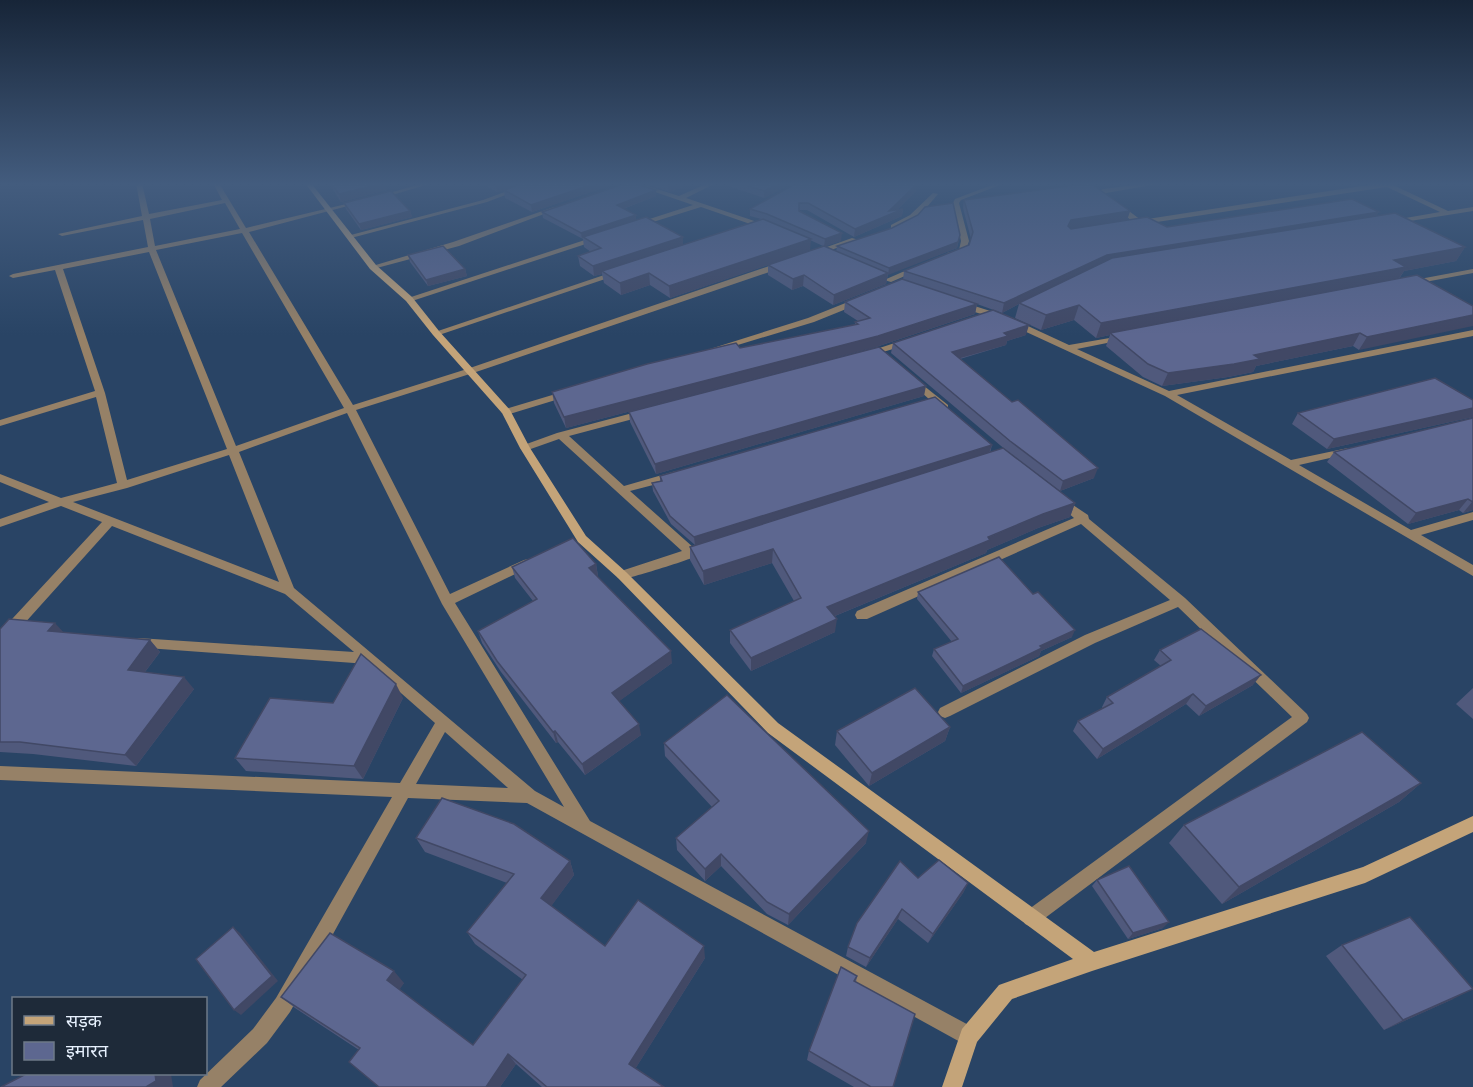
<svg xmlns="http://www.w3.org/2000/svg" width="1473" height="1087" font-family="'Nunito Sans','Noto Sans Devanagari',sans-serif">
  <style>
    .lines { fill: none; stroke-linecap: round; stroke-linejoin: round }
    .street { fill: #968167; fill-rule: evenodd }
    .secondary { fill: #c4a479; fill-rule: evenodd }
    .wall { fill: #50597c; fill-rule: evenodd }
    .shaded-wall { fill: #414865 }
    .building { fill: #5d6790; stroke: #414865; stroke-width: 1.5 }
  </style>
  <rect width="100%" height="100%" fill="#294465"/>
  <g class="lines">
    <g class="street">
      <path d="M 136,183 L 142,183 L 149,214 L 222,200 L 213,183 L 219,183 L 246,228 L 363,200 L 363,202 L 249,232 L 353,405 L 467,369 L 781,262 L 787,262 L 787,266 L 473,373 L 356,410 L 450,594 L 524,560 L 528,559 L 534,563 L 532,566 L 455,603 L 590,821 L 976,1029 L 979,1036 L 976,1043 L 969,1046 L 962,1043 L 527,803 L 408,798 L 290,1012 L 267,1043 L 221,1087 L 197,1087 L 200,1080 L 253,1029 L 276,998 L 392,797 L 0,780 L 0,766 L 400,783 L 435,723 L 368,664 L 133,647 L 131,643 L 133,639 L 138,638 L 354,652 L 285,594 L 112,526 L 5,645 L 0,646 L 0,632 L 102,522 L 61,506 L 0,527 L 0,519 L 49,502 L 0,482 L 0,474 L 61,498 L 117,483 L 96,397 L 0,426 L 0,420 L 95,391 L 55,270 L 13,278 L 9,276 L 13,274 L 148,247 L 143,220 L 62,236 L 58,234 L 142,216 ZM 225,203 L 240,229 L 155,246 L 150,219 ZM 242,233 L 344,408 L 236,446 L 156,250 ZM 149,252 L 227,449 L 127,480 L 105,393 L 63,269 ZM 347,413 L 442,604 L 564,807 L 535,791 L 294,588 L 239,452 ZM 229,455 L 279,582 L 73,502 L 127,488 ZM 445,732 L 508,788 L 416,784 Z"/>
      <polygon points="424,183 433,183 378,199 375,197"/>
      <polygon points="529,183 537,183 487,202 351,238 347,236 483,200"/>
      <polygon points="629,183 638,183 679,196 708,183 716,183 686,198 772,227 765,229 701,207 637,227 637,223 693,205"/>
      <polygon points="997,183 1005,183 961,200 959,203 969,241 965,253 947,257 947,253 959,250 961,241 953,203 955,199"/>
      <polygon points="1149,183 1164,183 1106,193 1106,194 1141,220 1381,183 1389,183 1448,211 1473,207 1473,211 1391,224 1391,220 1394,220 1440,212 1387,187 1137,225 1099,195 1101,190 1103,189"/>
      <path d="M 933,193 L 938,194 C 927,207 910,229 891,229 L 891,225 L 910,215 Z"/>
      <polygon points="554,207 560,208 459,246 373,269 369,267 453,242"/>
      <polygon points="594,237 601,239 412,301 405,299"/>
      <polygon points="852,238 859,240 817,255 810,253"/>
      <polygon points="914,267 921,269 891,282 884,280"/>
      <polygon points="1473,269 1473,273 1409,285 1405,283 1409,281"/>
      <polygon points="613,272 620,274 439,335 436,336 432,333"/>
      <polygon points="858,298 862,301 861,303 814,322 718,351 712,351 710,349 808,318"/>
      <polygon points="962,302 1006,316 1069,345 1127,335 1127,339 1077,349 1169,391 1473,330 1473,336 1177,395 1291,460 1348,448 1352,449 1353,451 1352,453 1299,465 1411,530 1473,512 1473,520 1421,535 1473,565 1473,576 1165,396 1000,320 959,307 958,305"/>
      <polygon points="907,339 910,340 910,344 866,357 861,354"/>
      <polygon points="914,378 948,405 948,409 940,409 911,383 911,379"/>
      <polygon points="569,390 574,393 572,395 506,415 501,412 502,410"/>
      <path d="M 644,410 L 648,411 L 648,415 L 569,436 L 624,486 L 676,471 L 680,472 L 681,475 L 680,478 L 630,491 L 694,548 L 706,544 L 712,548 C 704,557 638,575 622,580 L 618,578 L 616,575 L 618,572 L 682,551 L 559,439 L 525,451 L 520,448 L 521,446 L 557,433 Z"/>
      <polygon points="1061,497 1088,515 1089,519 1185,598 1307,714 1309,718 1307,722 1037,924 1031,927 1025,924 1022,918 1025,912 1292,717 1178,607 1095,643 950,716 945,718 940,716 938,712 940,708 1085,635 1170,600 1081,524 867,619 857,619 855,615 857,611 1074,518 1055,501"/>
    </g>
    <polygon class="secondary" points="305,183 311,183 376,265 412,297 439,331 510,410 530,448 586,536 626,572 778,723 1094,952 1363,867 1473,816 1473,832 1365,883 1092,971 1012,999 977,1042 962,1087 942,1087 962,1029 999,985 1073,959 768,733 618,578 578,542 520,448 502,413 433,335 406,301 370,269"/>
  </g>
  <g class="wall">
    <polygon points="329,183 385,183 387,190 341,202"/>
    <polygon points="481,183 524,183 497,192"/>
    <polygon points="617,183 532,212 505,198 504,190"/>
    <polygon points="643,183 693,183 669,192"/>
    <polygon points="720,183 793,183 764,198"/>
    <path d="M 656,190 L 656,196 L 623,209 L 636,215 L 636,220 L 683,237 L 683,245 L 761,219 L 750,216 L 750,209 L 916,191 L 897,210 L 903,209 L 902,216 L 854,237 L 807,210 L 799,210 L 841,241 L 824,246 L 836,252 L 837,246 L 960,235 L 957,248 L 888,274 L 886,284 L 833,305 L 803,286 L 792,290 L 768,275 L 768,265 L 670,298 L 650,285 L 621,295 L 604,283 L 602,274 L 594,276 L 580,266 L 578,256 L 591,252 L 584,247 L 583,239 L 543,218 L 542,212 ZM 810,240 L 823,246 L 810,251 Z"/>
    <polygon points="964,200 1130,211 1127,220 1071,228 1167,227 1376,216 1465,247 1456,261 1404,271 1399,279 1417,275 1359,350 1353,346 1256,366 1253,372 1228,377 1162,386 1143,377 1106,346 1110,335 1096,338 1074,320 1041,330 1015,318 1019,304 1002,313 977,304 975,314 876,347 566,428 554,403 552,392 740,348 855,325 855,322 858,321 844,312 845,302 903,280 904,271 969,245 971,239 963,208"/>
    <polygon points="344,203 410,211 412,217 361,230 346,209"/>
    <polygon points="408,255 465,269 467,276 428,286 410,262"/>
    <polygon points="1026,335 1007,341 1006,345 960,359 1094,478 1060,491 1007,451 891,353 893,343"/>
    <polygon points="924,396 656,474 630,422 629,412"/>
    <polygon points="1473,400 1473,417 1327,449 1292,424 1298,413"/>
    <polygon points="1473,418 1473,510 1463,513 1459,510 1408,524 1327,462 1334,452"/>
    <polygon points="992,445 990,453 1075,503 1070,517 1038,528 987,550 986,553 835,616 835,632 751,671 730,643 730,630 794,601 772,563 704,585 690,560 690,547 695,545 671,524 653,491 652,483 660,481 660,476"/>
    <polygon points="596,564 598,576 597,576 672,663 619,701 641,735 585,775 558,742 556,743 501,672 482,643 478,631 533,601 515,578 512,567"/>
    <polygon points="918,592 1072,637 1041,651 1039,656 961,693 932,656 934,649 952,642 917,599"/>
    <polygon points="0,629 65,633 150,640 160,652 145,672 194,689 136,766 33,754 0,752"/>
    <polygon points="1160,650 1253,685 1199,716 1186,704 1097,759 1073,731 1078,721 1103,709 1102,707 1107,697 1161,666 1154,660"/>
    <polygon points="1473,688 1473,719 1456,704"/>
    <polygon points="403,698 363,779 246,771 235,758"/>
    <polygon points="950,727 945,741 869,786 835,745 837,731"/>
    <polygon points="664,743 866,843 788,925 767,914 721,866 705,881 677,850 676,838 712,807 665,756"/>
    <polygon points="1421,783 1399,802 1222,904 1169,843 1184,825"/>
    <polygon points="416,838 570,861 574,875 551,906 605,946 705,958 635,1069 664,1087 542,1087 516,1064 500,1087 379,1087 359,1050 295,1008 281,997 404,983 399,989 473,1045 523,980 475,944 467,932 507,883 425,852"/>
    <polygon points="918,878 968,883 963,893 928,943 898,919 866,967 846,956 848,947"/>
    <polygon points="1097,880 1163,928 1128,939 1092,886"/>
    <polygon points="1342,945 1453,999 1384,1030 1326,956"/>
    <polygon points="857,976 856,982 893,1087 854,1087 807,1060 809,1051"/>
  </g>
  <g class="shaded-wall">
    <polygon points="385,183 387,190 341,202 339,194"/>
    <polygon points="503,183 524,183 497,192 495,185"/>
    <polygon points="596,183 617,183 532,212 531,205"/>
    <polygon points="673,183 693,183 669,192 668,184"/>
    <polygon points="780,183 793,183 764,198 764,191"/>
    <polygon points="917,184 916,191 894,213 903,209 902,216 854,237 855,229 889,211"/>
    <polygon points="656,190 656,196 617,211 617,205"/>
    <polygon points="410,211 412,217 361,230 359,224"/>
    <polygon points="1130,211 1127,220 1068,229 1071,220"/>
    <polygon points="1379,212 1374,220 1019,303 1019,304 1002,313 1004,303 1107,255"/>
    <polygon points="636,215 636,221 583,237 582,239 581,233"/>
    <polygon points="842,233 841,241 824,247 825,239"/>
    <polygon points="683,237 683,247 602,271 602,274 594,276 593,266"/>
    <polygon points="811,239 810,251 670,298 669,286"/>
    <polygon points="958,242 957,248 888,275 889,268"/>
    <polygon points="1465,247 1456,261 1404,271 1397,281 1110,333 1110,335 1096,338 1101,323 1394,260"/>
    <polygon points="465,269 467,276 428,286 426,280"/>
    <polygon points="649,273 650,285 621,295 620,283"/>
    <polygon points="888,273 886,284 833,305 834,295"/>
    <polygon points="804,275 803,286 792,290 793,279"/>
    <polygon points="977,304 975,314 876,347 566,428 564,417"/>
    <polygon points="1079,305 1074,320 1041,330 1046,315"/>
    <polygon points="1473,315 1473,326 1359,350 1367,337"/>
    <polygon points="1029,325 1026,335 1007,341 1006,345 950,361 952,352 1004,333"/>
    <polygon points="1360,333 1353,346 1256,366 1253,372 1228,377 1162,386 1168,373"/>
    <polygon points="926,386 924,396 656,474 655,464"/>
    <polygon points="1473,408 1473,417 1327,449 1334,439"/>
    <polygon points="992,445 989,453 695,545 694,537"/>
    <polygon points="1098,468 1094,478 1060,491 1063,481"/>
    <polygon points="1468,499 1459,510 1408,524 1416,513"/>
    <polygon points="1472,502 1473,502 1473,510 1463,513"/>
    <polygon points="1075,503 1070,517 1038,528 987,550 986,553 825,620 827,607 1043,514"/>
    <polygon points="773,549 772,563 704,585 703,571"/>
    <polygon points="596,564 598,576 591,579 589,568"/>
    <polygon points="837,619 835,632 751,671 751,658"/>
    <polygon points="55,623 66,635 48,631"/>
    <polygon points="1075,630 1072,637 1041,651 1039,656 961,693 963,686 1040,646"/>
    <polygon points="150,640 160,652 138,681 128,670"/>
    <polygon points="671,651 672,663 614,705 612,693"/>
    <polygon points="1261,675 1253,685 1199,716 1206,706"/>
    <polygon points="184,677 194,689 136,766 125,755"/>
    <polygon points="396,684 403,698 363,779 354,766"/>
    <polygon points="1193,694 1186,704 1097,759 1103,749"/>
    <polygon points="639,724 641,735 585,775 582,764"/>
    <polygon points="950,727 945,741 869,786 872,773"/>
    <polygon points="555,731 558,742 556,743 553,732"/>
    <polygon points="1421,783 1399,802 1222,904 1239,887"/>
    <polygon points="869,831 866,843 788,925 789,914"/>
    <polygon points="721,854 721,866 705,881 705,869"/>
    <polygon points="570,861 574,875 547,912 541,898"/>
    <polygon points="968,883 963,893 928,943 933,934"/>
    <polygon points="902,909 898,919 866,967 870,958"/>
    <polygon points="1169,922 1163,928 1128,939 1133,933"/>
    <polygon points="233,927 240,933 278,981 241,1015 234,1010"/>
    <polygon points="704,946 705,958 632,1074 629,1064"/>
    <polygon points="394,971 404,983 398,992 387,980"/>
    <polygon points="1473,989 1453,999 1384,1030 1403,1020"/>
    <polygon points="508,1054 516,1064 500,1087 486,1087"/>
    <polygon points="155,1074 171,1074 173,1087 146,1087"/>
  </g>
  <g class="building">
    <polygon points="331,183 384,183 339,194"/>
    <polygon points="491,183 503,183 495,185"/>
    <polygon points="524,183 596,183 531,205 504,190"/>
    <polygon points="626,183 633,183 656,190 617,205 636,215 581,233 542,212"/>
    <polygon points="740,183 780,183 764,191"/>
    <polygon points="797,183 912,183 917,184 889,211 903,209 855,229 808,203 799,203 799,211 842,233 825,239 767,214 750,209"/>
    <polygon points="1090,183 1130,211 1071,220 1068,226 1071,229 1147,217 1167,227 1352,199 1379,212 1107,255 1004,303 904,271 969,245 973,232 964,200"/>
    <polygon points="391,191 410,211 359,224 344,203"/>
    <polygon points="953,203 960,235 958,242 889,268 837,246 892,228 918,215 925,207"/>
    <polygon points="1395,213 1465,247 1394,260 1406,267 1101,323 1079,305 1046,315 1019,303 1112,258"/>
    <polygon points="646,217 683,237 593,266 578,256 601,248 583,237"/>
    <polygon points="763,219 811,239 669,286 649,273 620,283 602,271"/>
    <polygon points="443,246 465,269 426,280 408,255"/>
    <polygon points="824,246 888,273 834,295 804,275 793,279 768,265"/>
    <polygon points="1417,275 1473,306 1473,315 1367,337 1360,333 1254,355 1260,359 1234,364 1168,373 1148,364 1110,333"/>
    <polygon points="902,279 977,304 878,336 564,417 552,392 647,364 736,343 740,348 858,324 855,322 870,318 845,302"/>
    <polygon points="993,310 1029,325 1004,333 1008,336 952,352 1012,402 1018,400 1098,468 1063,481 1010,441 893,343"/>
    <polygon points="879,347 926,386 655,464 629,412"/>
    <polygon points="1435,378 1473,400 1473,408 1334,439 1298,413"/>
    <polygon points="935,397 992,445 694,537 670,516 652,483 662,481 660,476"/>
    <polygon points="1473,418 1473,502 1468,499 1416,513 1334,452"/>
    <polygon points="1003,448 1075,503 1043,514 988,537 990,540 827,607 837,619 751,658 730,630 801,598 773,549 703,571 690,547"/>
    <polygon points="573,538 596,564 589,568 671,651 612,693 639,724 582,764 555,731 553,732 497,661 478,631 537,599 512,567"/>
    <polygon points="999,557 1033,594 1038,592 1075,630 1040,646 1042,648 963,686 934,649 958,639 918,592"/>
    <polygon points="9,619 55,623 48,631 150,640 128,670 184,677 125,755 20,742 0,742 0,629"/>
    <polygon points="1201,629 1261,675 1206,706 1193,694 1103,749 1078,721 1113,703 1107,697 1171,660 1160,650"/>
    <polygon points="361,654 396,684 354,766 235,758 270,698 333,703"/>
    <polygon points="915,688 950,727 872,773 837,731"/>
    <polygon points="727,695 869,831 789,914 767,902 721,854 705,869 676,838 719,801 664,743"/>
    <polygon points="1362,732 1421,783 1239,887 1184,825"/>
    <polygon points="442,798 514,824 570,861 541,898 605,946 638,900 704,946 629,1064 664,1087 547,1087 508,1054 486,1087 379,1087 349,1062 360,1048 281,997 330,933 394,971 387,980 473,1045 526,975 467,932 514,874 416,838"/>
    <polygon points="939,860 968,883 933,934 902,909 870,958 848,947 857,923 900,861 918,878"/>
    <polygon points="1129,866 1169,922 1133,933 1097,880"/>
    <polygon points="1410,917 1473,989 1403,1020 1342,945"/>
    <polygon points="233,927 272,976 234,1010 196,959"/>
    <polygon points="841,967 857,976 854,981 915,1014 893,1087 871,1087 809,1051"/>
    <polygon points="26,1074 155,1074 156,1081 146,1087 1,1087"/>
  </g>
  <linearGradient id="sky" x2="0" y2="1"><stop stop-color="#172538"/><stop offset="0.55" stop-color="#435c7e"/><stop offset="1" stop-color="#435c7e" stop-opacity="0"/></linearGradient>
  <rect width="1473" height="335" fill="url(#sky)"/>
  <rect x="12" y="997" width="195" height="78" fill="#1e2a39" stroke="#6e7a88" stroke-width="1.5"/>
  <rect x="24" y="1016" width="30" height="9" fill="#c4a479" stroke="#6e7a88" stroke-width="1.5"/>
  <text x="66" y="1027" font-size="18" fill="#e7f1fe">सड़क</text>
  <rect x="24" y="1042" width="30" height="18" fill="#5d6790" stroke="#6e7a88" stroke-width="1.5"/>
  <text x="66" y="1057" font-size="18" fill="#e7f1fe">इमारत</text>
</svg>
